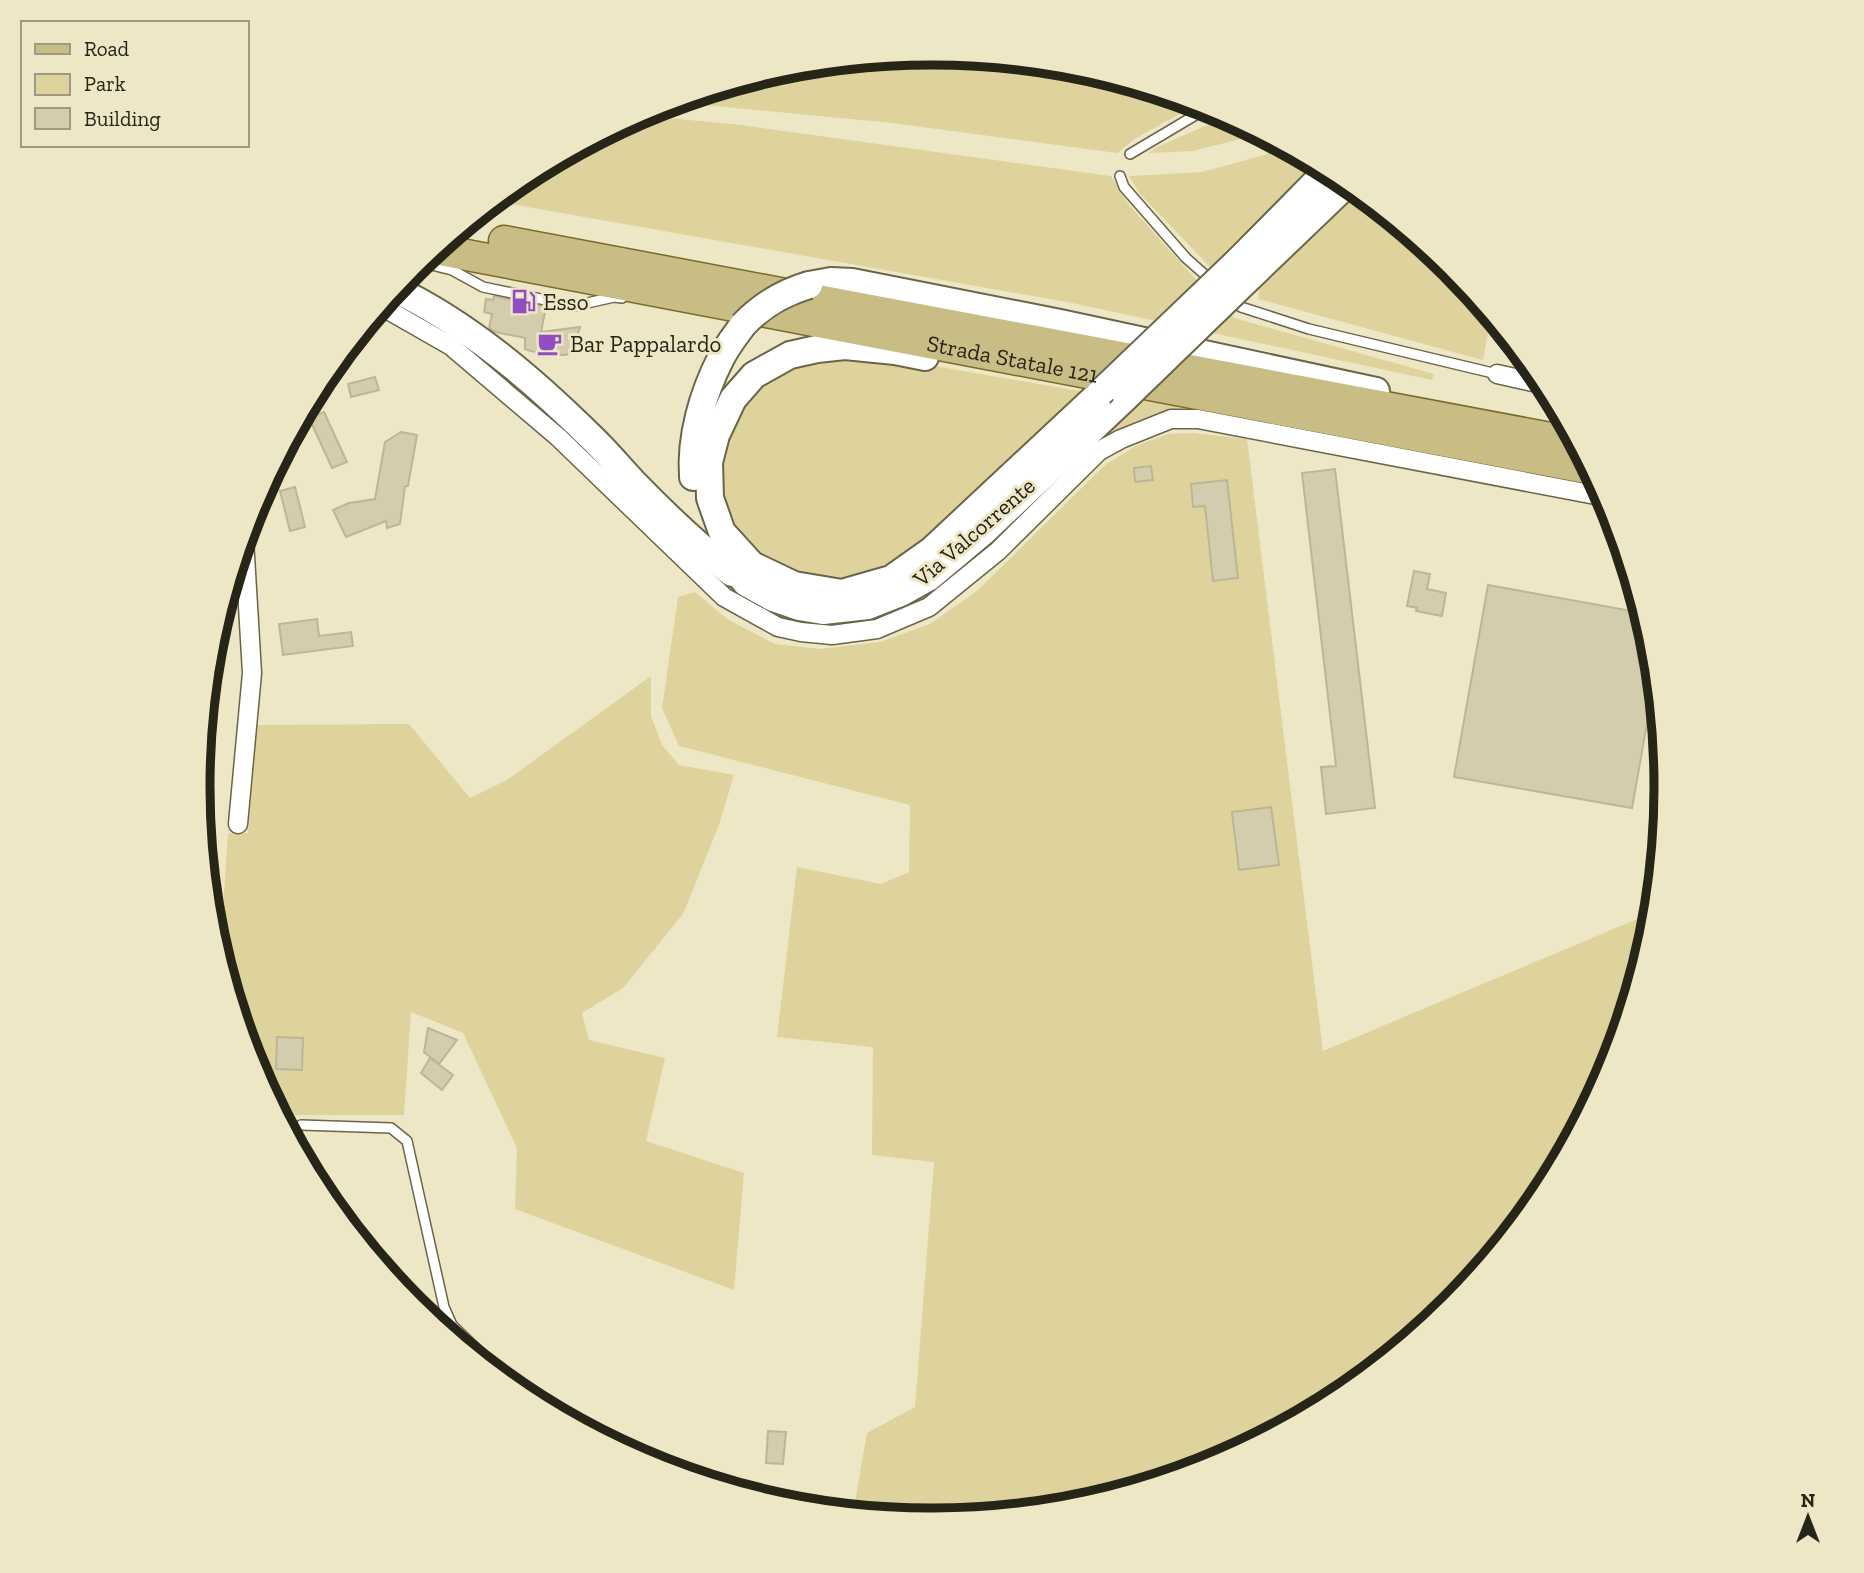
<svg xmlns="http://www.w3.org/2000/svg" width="1864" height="1573" font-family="'Zilla Slab',serif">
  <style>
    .green { fill: #ded39d }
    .building { fill: #d4cdad; stroke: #bcb696; stroke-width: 2 }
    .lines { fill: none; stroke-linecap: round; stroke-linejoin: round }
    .lane-casing { stroke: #6b6548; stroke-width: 12 }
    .street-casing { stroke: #6b6548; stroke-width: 21 }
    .secondary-casing { stroke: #6b6548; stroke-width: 30 }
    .primary-casing { stroke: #786b2a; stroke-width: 33 }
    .lane { stroke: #fff; stroke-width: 9 }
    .street { stroke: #fff; stroke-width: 18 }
    .secondary { stroke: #fff; stroke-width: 26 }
    .primary { stroke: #c8bd85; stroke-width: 30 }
    .secondary-bridge-casing { stroke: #6b6548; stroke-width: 30; stroke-linecap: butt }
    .secondary-bridge { stroke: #fff; stroke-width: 26 }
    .labels { text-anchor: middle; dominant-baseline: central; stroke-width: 6; stroke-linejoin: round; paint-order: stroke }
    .poi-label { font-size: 23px; fill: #272418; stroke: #eee7c6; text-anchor: start }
    .street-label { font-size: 23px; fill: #272418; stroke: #eee7c6 }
    .rim { fill: none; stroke: #272418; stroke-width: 9 }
  </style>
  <rect width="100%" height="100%" fill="#eee7c6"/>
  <g class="green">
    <polygon points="953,55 1076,67 1186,100 1178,115 1136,138 1117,153 892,123 673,102 789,67 882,57 952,58"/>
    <polygon points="638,115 741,125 1111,176 1129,205 1201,285 1234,318 1434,374 1432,380 1072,303 494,201 525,176"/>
    <polygon points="1228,116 1260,134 1193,151 1149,153 1157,147"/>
    <polygon points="1285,147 1322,167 1214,271 1140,194 1129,176 1202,172 1261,156"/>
    <polygon points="1357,190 1451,268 1491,316 1483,360 1258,299 1260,286"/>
    <polygon points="813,358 889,358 1085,392 924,543 887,567 851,577 823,580 793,576 764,562 727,524 717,469 732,416 765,379"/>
    <polygon points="1151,398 1184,405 1103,436 1139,403"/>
    <polygon points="1192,433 1247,439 1323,1051 1654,912 1652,930 1610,1068 1542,1195 1451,1306 1339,1397 1213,1465 1075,1506 932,1520 853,1513 867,1433 915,1407 934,1162 872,1155 873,1047 777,1037 797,867 881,884 909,872 910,805 679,746 662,708 678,597 695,592 727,619 775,644 820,649 880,642 930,624 977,591 1105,465 1136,446 1168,434"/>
    <polygon points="651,676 651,716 662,745 679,765 734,775 719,825 683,914 623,988 582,1013 589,1040 665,1058 646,1141 744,1173 734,1290 515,1209 517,1148 463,1033 411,1012 404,1115 286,1115 284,1124 254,1067 248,1048 252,1014 235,1005 220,955 228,833 248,833 256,725 409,724 470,798 507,780"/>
  </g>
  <g class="building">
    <polygon points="494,296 546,307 541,332 580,327 572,351 566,355 554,355 531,351 525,349 525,338 495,332 489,328 492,314 484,312 486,299 493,300"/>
    <polygon points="375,377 379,390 351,397 348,384"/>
    <polygon points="324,412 347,462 332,468 309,418"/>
    <polygon points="401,432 417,435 408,486 405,486 400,524 387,528 386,521 346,537 333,510 349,503 375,499 385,442"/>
    <polygon points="1151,466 1153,480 1135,482 1134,468"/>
    <polygon points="1335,469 1375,808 1326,814 1321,767 1336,766 1302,473"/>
    <polygon points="1227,480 1238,578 1213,581 1205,506 1193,507 1191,484"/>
    <polygon points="295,487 305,527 290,531 280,491"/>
    <polygon points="1414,571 1430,574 1427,589 1446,593 1442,616 1416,611 1417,608 1407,606"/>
    <polygon points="1488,585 1643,613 1652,644 1655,678 1632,808 1454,777"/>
    <polygon points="317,619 319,636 351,632 353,646 283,655 279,624"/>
    <polygon points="1271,807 1279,865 1239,870 1232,812"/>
    <polygon points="428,1028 457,1040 439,1064 424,1052"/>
    <polygon points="277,1037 303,1038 302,1070 276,1069"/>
    <polygon points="430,1058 453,1075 442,1090 421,1073"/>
    <polygon points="768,1431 786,1432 783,1464 766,1463"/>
  </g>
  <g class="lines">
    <defs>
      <g id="lane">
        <polyline points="1130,154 1204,110 1210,108"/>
        <polyline points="1120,176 1124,187 1186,258 1213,282"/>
        <polyline points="419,262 452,270 483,287 574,306 614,297 622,298"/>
        <polyline points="1231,298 1241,307 1309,329 1497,374"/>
        <polyline points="301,1125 391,1128 407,1141 444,1307 452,1325 485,1357 494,1372"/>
      </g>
      <g id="street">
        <polyline points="381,306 451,346 558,437 724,597 778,627 801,632 832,635 877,629 929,607 998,551 1099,451 1121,439 1171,419 1198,419 1606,497"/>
        <polyline points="1497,374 1546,385"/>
        <polyline points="238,824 252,673 244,539"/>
      </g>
      <g id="secondary">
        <polyline points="1238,261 1328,170"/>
        <polyline points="1250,277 1348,183"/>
        <polyline points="809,285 831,281 852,282 1060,323 1376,391"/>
        <path d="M 395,289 C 469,325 532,379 590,436 C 606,451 619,467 634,483 C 665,515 697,545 732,573"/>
        <polyline points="925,357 895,351 845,346 817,349 790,355 754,375 733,399 716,435 709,462 710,498 722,532 752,565 794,585 842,593 891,579 932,550 1100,393"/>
        <path d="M 693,477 C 690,437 703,393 721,358 C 727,346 735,336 743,325"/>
        <polyline points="723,554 746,583 773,598 799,607 823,611 868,606 901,593 928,578 983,532 1126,397"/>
      </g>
      <g id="primary">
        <polyline points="504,241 1577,443"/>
        <path id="s1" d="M 435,249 L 1591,469"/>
      </g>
    </defs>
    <use href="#lane" class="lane-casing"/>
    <use href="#street" class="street-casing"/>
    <use href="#secondary" class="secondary-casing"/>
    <use href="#primary" class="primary-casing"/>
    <use href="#lane" class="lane"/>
    <use href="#street" class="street"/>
    <use href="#secondary" class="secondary"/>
    <use href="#primary" class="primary"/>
    <defs>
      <g id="secondary-bridge">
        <path d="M 743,325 C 762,305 782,293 809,285"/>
        <polyline points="1100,393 1238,261"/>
        <polyline points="1126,397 1250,277"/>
      </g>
    </defs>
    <use href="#secondary-bridge" class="secondary-bridge-casing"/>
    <use href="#secondary-bridge" class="secondary-bridge"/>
  </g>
  <defs>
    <symbol id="fuel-bare" viewBox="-9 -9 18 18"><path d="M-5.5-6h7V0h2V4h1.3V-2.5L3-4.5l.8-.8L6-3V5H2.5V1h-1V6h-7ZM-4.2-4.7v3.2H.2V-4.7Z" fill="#914ec2" stroke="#eee7c6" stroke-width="2.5" paint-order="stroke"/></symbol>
    <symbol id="cafe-bare" viewBox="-9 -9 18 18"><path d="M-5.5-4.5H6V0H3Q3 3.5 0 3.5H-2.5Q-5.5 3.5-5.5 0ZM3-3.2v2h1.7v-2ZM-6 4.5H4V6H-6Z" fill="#914ec2" stroke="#eee7c6" stroke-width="2.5" paint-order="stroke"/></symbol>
  </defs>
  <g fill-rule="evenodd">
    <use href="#fuel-bare" x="506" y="284" width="35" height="35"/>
    <use href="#cafe-bare" x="532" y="326" width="35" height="35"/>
  </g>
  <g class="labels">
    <g class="poi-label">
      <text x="543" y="302">Esso</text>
      <text x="570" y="344">Bar Pappalardo</text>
    </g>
    <g class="street-label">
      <text stroke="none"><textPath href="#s1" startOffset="588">Strada Statale 121</textPath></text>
      <text transform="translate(974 532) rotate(-41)">Via Valcorrente</text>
    </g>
  </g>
  <path d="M0 0H1864V1573H0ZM931 65H933A721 721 0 0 1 1654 786V787A721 721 0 0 1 933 1508H931A721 721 0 0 1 210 787V786A721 721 0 0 1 931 65Z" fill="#eee7c6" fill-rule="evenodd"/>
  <path class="rim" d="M931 65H933A721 721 0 0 1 1654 786V787A721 721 0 0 1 933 1508H931A721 721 0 0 1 210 787V786A721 721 0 0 1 931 65Z"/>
  <rect x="21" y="21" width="228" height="126" fill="#eee7c6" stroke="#9e9980" stroke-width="2"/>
  <rect x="35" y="44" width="35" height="10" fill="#c8bd85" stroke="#9e9980" stroke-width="2"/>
  <text x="84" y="56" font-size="21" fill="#272418">Road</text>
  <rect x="35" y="74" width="35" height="21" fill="#ded39d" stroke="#9e9980" stroke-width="2"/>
  <text x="84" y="91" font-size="21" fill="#272418">Park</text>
  <rect x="35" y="108" width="35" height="21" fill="#d4cdad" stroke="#9e9980" stroke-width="2"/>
  <text x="84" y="126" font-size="21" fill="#272418">Building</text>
  <g transform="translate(1808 1517)" stroke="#eee7c6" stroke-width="5" paint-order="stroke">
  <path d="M0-5L12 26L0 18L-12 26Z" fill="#272418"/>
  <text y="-10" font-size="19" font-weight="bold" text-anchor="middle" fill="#272418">N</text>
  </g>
</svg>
